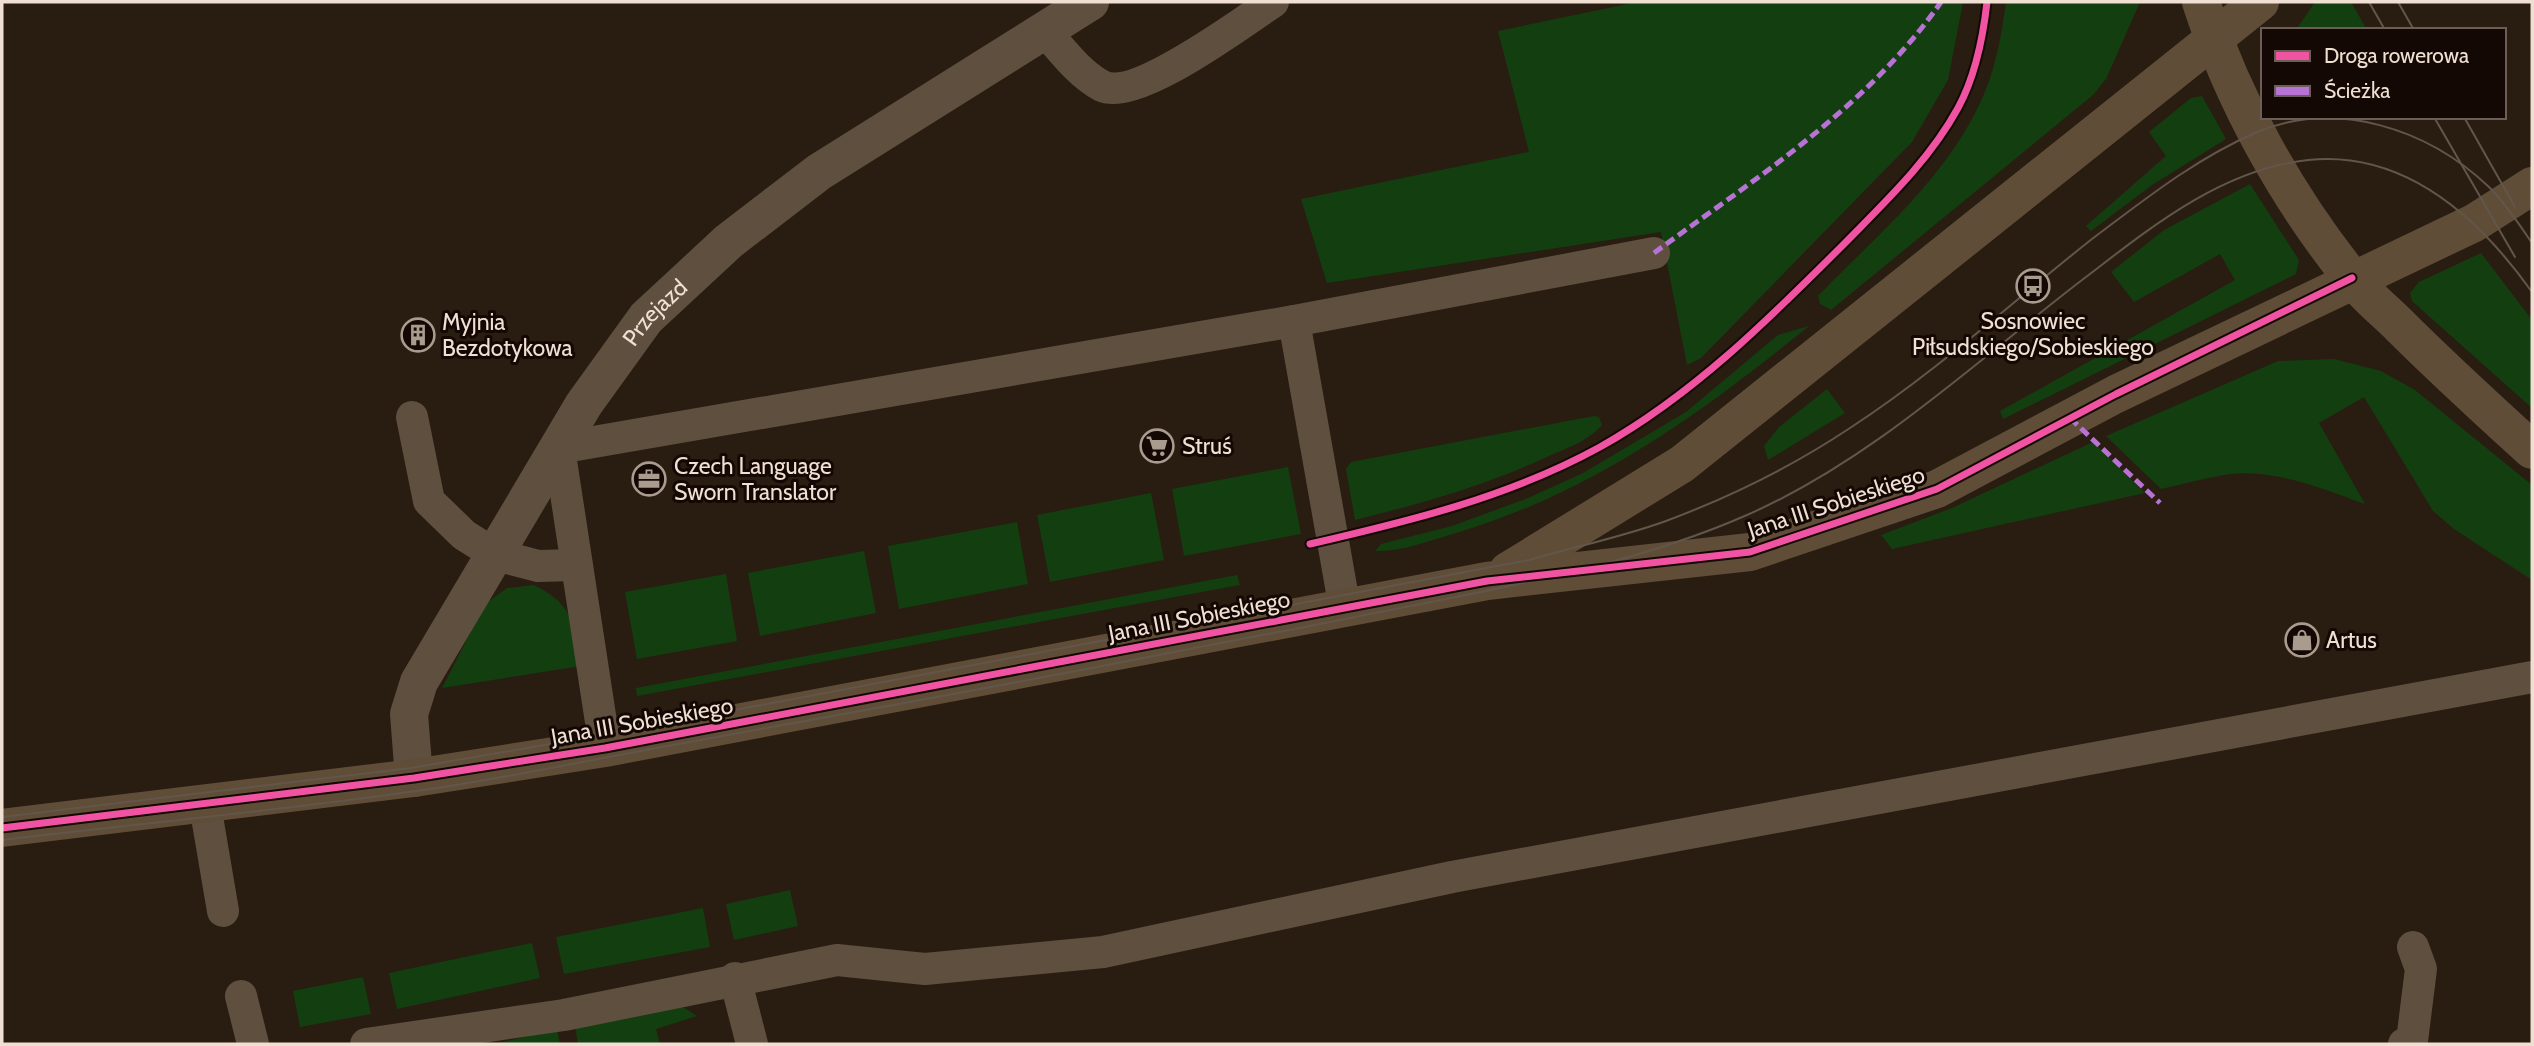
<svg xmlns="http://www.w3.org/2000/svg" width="2534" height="1046" font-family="Cabin,sans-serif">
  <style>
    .green { fill: #133f10 }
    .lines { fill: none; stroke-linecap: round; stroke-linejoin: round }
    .lane { stroke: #5e4f3f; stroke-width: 32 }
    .street { stroke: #5e4f3f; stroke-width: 38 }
    .secondary { stroke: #5f4d38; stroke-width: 38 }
    .tram { stroke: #62564b; stroke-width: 2 }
    .quiet { stroke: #b673d3; stroke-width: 5; stroke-dasharray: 10 5; stroke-linecap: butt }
    .cycleway-casing { stroke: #130803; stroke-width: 11 }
    .cycleway { stroke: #f153a3; stroke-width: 7 }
    .labels { text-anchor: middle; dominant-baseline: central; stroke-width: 6; stroke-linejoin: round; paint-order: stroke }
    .street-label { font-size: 23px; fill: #f0dfd3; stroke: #130803 }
    .poi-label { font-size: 23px; fill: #f0dfd3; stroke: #130803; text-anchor: start }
  </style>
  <rect width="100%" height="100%" fill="#291c11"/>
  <g class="green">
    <polygon points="1637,2 1963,2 1948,80 1912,142 1701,358 1687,365 1661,232 1327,283 1301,199 1529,152 1498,31"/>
    <path d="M 2006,2 L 2140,2 L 2106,79 L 2093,95 L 1831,310 L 1820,304 L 1818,296 C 1884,228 1968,160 1994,65 C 2000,44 2003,23 2006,2 Z"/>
    <polygon points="2315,2 2351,2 2367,30 2296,30"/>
    <polygon points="2202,96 2226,139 2152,185 2091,231 2086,226 2166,156 2149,132 2191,98"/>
    <polygon points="2250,184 2299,260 2296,274 2003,419 2000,411 2235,280 2220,254 2134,302 2111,272 2164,230"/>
    <polygon points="2481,253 2532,320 2532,408 2412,301 2410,293 2419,282"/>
    <path d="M 1809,326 C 1698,416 1592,493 1453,534 C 1428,541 1401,552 1375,551 L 1381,544 L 1452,526 L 1528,498 L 1583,473 L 1686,412 L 1778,335 Z"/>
    <path d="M 2334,359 L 2381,371 L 2415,390 L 2532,485 L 2532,580 L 2454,529 L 2433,511 L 2364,397 L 2319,423 L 2365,504 C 2323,489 2276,469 2231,474 C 2208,477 2184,484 2161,489 L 2106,436 L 2278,361 Z"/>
    <polygon points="1827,389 1845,413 1768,460 1764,446 1779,427"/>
    <path d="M 1594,416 L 1599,417 L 1602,425 C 1589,440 1570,447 1551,455 C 1488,485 1423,503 1355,520 L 1346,469 L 1351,462 Z"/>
    <polygon points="2093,442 2145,493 1892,549 1881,535 1952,508"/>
    <polygon points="1288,467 1301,534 1184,556 1172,489"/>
    <polygon points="1151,493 1164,560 1050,582 1037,515"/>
    <polygon points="1017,522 1028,584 899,609 888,546"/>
    <polygon points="864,551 876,613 760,636 748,573"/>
    <polygon points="726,574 737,641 637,659 625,592"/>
    <polygon points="1237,575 1240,585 637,696 636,688"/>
    <path d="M 534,585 C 576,606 572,624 581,666 L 442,688 L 485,604 L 507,588 Z"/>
    <polygon points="790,890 798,926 734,940 726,904"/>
    <polygon points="703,908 710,947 564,974 556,937"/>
    <polygon points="532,943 540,978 397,1009 389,973"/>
    <polygon points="363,977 371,1014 300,1027 293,991"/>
    <polygon points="672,1000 697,1016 656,1029 660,1044 578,1044 575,1026"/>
    <polygon points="557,1029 560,1044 494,1044"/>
  </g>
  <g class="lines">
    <g class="lane">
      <path d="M 1044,30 C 1061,49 1079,74 1102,86 C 1137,102 1242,22 1273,2"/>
      <polyline points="1294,321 1345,609"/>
      <polyline points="412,417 429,501 464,535 496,555 538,566 576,565"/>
      <polyline points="605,748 559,448 1294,321 1654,253"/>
      <polyline points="205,805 223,911"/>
      <polyline points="735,978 752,1044"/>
      <polyline points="241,996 253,1044"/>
      <polyline points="366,1044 564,1015 837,960 925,969 1103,952 1452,877 2532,677"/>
      <polyline points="2404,1044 2412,1041 2421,969 2413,947"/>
    </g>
    <path class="street" id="s1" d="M 414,778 L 409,714 L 419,682 L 584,404 L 646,318 L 729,241 L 819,172 L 1090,2"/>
    <g class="secondary">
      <path d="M 2201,2 C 2233,100 2286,196 2351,277 C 2365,295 2384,310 2400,326 C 2443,369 2487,409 2532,450"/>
      <polyline points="1508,571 1682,464 2260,2"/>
      <polyline points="2,828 414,778 605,748 1487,581 1750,552 1937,489 2116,394 2474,223 2532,186"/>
    </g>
    <g class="tram">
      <polyline points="2369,2 2385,30"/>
      <polyline points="2398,2 2414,30"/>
      <polyline points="2434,117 2515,257"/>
      <polyline points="2464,117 2515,207"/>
      <path d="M 2,817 L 411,768 L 603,735 L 1529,560 C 1574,547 1622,537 1666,521 C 1730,497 1793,466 1850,428 C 1936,372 2012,302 2092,239 C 2144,200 2195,159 2255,133 C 2336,98 2428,129 2489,187 C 2506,204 2519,224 2532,243"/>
      <path d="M 2,840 C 138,824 274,811 409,792 C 499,780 589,760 678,744 C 849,713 1019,683 1189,649 C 1270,634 1350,618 1431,602 C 1537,581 1647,559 1747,515 C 1872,460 1974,363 2082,280 C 2149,229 2221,169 2308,160 C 2406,150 2480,219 2532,292"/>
    </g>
    <g class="quiet">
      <path d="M 1654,253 C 1756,178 1868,107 1941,2"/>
      <polyline points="2070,418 2160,503"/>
    </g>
    <defs>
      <g id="cycleway">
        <path d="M 1310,544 C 1410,521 1509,497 1600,447 C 1693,395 1769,319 1843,245 C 1885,202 1929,161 1958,108 C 1976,75 1983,38 1987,2"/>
        <polyline points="2,828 414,778 605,748 1487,581 1750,552 1937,489 2116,394 2352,278"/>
      </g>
    </defs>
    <use href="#cycleway" class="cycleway-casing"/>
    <use href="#cycleway" class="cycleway"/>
  </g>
  <defs>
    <symbol id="bus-ring" viewBox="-11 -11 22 22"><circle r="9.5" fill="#130803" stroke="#aa9b8f" stroke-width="1.5"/><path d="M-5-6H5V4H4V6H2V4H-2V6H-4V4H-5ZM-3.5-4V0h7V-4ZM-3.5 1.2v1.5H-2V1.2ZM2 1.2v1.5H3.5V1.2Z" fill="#aa9b8f"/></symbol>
    <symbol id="building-ring" viewBox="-11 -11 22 22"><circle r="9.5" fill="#130803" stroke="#aa9b8f" stroke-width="1.5"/><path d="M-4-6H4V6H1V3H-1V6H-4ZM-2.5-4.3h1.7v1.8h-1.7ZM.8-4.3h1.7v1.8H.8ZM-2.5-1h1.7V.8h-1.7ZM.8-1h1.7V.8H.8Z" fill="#aa9b8f"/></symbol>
    <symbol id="supermarket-ring" viewBox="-11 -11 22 22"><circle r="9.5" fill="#130803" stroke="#aa9b8f" stroke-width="1.5"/><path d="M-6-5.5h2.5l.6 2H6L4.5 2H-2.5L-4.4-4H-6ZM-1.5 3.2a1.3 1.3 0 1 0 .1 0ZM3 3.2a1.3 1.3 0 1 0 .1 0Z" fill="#aa9b8f"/></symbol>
    <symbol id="office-ring" viewBox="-11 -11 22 22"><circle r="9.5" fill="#130803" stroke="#aa9b8f" stroke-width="1.5"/><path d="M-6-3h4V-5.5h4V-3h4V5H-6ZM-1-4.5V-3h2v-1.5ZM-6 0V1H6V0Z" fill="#aa9b8f"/></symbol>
    <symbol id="shop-ring" viewBox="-11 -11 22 22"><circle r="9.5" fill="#130803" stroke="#aa9b8f" stroke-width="1.5"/><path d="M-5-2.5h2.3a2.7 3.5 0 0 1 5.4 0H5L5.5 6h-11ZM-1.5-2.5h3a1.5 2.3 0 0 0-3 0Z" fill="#aa9b8f"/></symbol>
  </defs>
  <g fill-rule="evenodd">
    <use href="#bus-ring" x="2014" y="267" width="38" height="38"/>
    <use href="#building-ring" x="399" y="316" width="38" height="38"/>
    <use href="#supermarket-ring" x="1138" y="427" width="38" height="38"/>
    <use href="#office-ring" x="630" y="460" width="38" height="38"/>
    <use href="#shop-ring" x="2283" y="621" width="38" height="38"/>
  </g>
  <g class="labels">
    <g class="street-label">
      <text stroke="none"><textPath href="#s1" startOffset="537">Przejazd</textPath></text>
      <text transform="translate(1836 502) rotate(-18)">Jana III Sobieskiego</text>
      <text transform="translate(1199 616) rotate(-11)">Jana III Sobieskiego</text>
      <text transform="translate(642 721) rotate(-10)">Jana III Sobieskiego</text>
    </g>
    <g class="poi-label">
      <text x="2033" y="321" text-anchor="middle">Sosnowiec<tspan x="2033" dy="26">Piłsudskiego/Sobieskiego</tspan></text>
      <text x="442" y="322">Myjnia<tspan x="442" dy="26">Bezdotykowa</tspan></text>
      <text x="1182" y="446">Struś</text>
      <text x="674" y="466">Czech Language<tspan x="674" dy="26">Sworn Translator</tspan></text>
      <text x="2326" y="640">Artus</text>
    </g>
  </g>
  <rect width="2534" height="1046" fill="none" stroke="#f0dfd3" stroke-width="7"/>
  <rect x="2261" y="28" width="245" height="91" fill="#130803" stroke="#6b5e56" stroke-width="2"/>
  <rect x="2275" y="51" width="35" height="10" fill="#f153a3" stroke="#6b5e56" stroke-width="2"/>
  <text x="2324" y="63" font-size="21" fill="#f0dfd3">Droga rowerowa</text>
  <rect x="2275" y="86" width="35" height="10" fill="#b673d3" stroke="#6b5e56" stroke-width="2"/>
  <text x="2324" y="98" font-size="21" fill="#f0dfd3">Ścieżka</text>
</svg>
